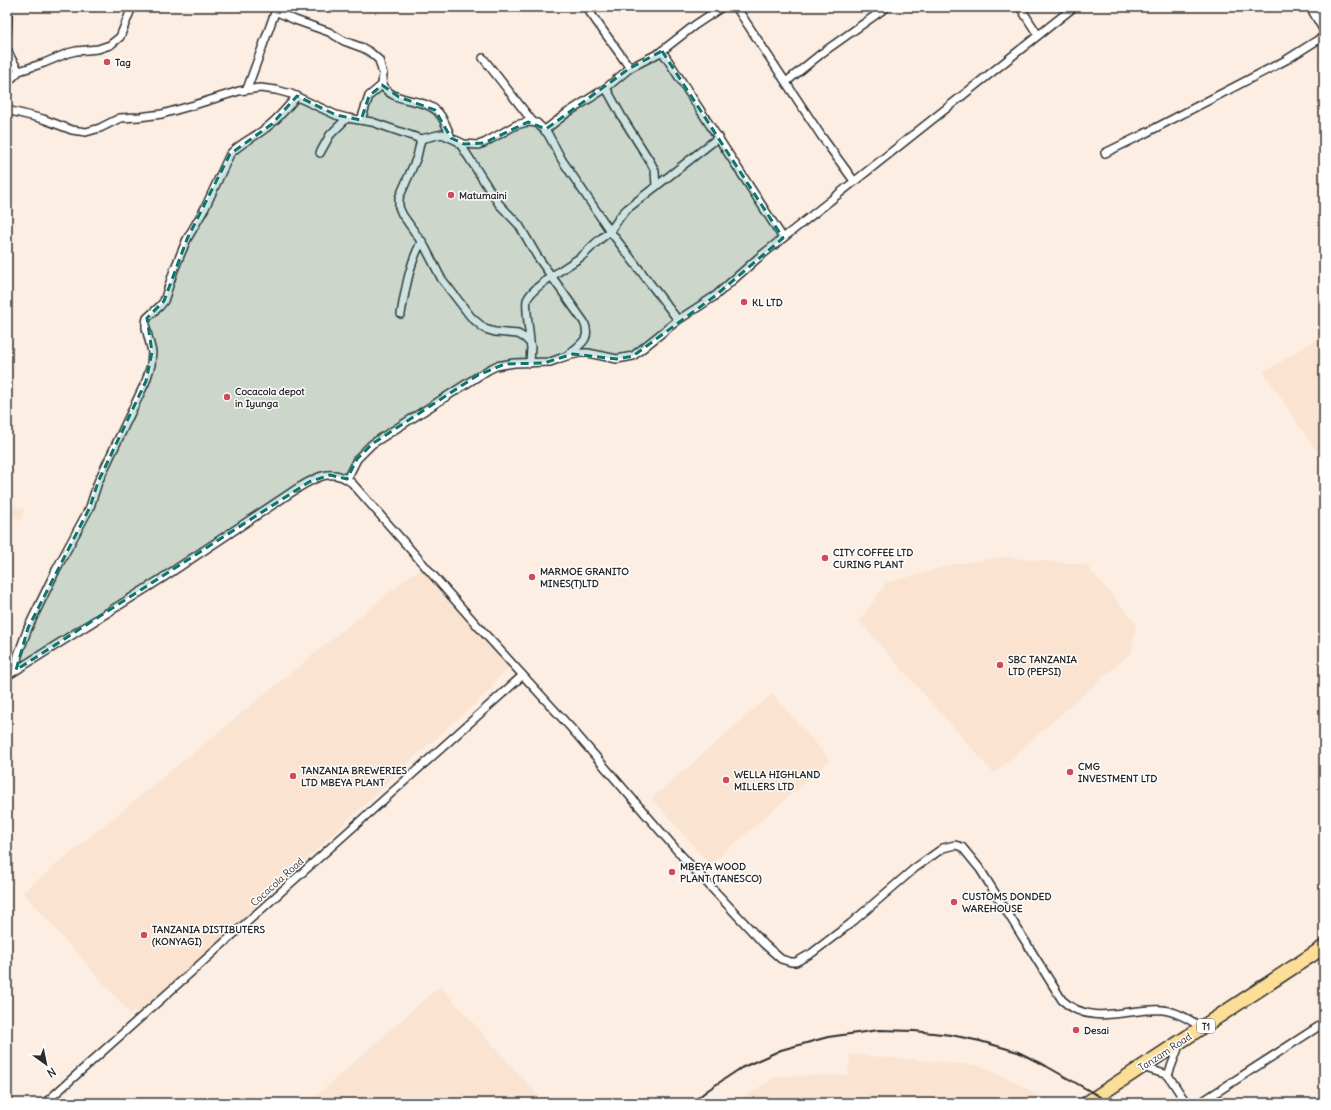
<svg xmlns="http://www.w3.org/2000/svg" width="1331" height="1110" font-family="Delius,sans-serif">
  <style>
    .built { fill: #fae3d0 }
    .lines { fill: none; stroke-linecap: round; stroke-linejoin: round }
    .street-casing { stroke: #2b2b2b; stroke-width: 10 }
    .highway-casing { stroke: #2b2b2b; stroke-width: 16 }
    .street { stroke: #fff; stroke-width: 7 }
    .highway { stroke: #fdde96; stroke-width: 13 }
    .rail { stroke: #2b2b2b; stroke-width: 2 }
    .marked { fill: #0f766e; fill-opacity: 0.2; stroke: #0f766e; stroke-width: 3; stroke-dasharray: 8 5; stroke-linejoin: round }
    .poi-dot { fill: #d1495b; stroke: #fff; stroke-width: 1.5 }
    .labels { text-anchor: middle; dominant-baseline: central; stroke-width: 3; stroke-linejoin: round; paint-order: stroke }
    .shield { fill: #fff; stroke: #6b6b6b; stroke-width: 1 }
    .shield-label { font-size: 9px; font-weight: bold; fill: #2b2b2b }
    .poi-label { font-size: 10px; font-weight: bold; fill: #2b2b2b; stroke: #fff; text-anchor: start }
    .street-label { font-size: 10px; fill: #2b2b2b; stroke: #fff }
  </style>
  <rect width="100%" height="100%" fill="#fceee3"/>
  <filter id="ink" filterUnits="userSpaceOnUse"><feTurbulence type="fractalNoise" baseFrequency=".025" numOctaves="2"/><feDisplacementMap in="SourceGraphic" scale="8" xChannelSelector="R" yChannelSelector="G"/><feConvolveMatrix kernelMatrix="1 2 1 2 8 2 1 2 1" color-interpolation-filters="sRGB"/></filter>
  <g filter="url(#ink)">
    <g class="built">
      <polygon points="1324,334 1324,462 1263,371 1271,368"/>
      <polygon points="7,504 24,509 21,519 7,515"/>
      <polygon points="1004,557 1086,565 1136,623 1131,653 994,773 859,621 881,591 886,583 955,564"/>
      <polygon points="424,565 512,665 492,684 492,688 410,761 140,1017 134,1010 130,1013 23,892 413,573 414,574"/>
      <polygon points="772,694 830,760 710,865 652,798"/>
      <polygon points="440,986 545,1103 308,1103"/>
      <polygon points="850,1054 982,1066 1022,1086 1040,1097 1032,1103 735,1103 777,1076 848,1075"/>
    </g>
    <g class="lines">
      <defs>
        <g id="street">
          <polyline points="586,7 630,68"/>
          <polyline points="736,7 822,137 854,181"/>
          <polyline points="1020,7 1038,35"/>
          <polyline points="1310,7 1324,31"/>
          <polyline points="275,11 295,20 329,32 344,41 363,48 370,52 379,60 383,74 382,85 369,96 361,120"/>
          <polyline points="7,34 8,7"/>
          <polyline points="7,49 12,60 19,71"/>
          <polyline points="662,51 783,238"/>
          <polyline points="483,58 533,122"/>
          <polyline points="786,82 822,53 887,7"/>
          <polyline points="7,83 19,71 44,63 68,53 76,51 98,49 110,45 120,37 132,7"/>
          <path d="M 382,85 C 394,104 423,97 438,112 C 444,119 448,129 451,138"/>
          <polyline points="606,88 622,117 651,163 655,171 656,186"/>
          <polyline points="247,89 277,7"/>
          <polyline points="7,110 43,119 72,130 86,132 100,128 120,118 139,117 162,114 194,105 239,91 260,88 276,90 291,94 336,115 347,118 372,122 421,139 442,134 464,144 478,145 484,143 516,125 528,122 537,123 548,134 562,160 610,231 678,320"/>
          <polyline points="545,130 567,113 606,88 630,68 659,53 695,25 722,7"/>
          <polyline points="421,139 417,157 399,198 399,207 402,214 425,247 441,278 471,317 485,329 495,332 518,334 525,338 530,343 531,347 530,363"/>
          <path d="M 459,142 L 491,192 L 499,204 L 519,225 L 537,256 L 584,322 C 592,340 580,344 568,355"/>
          <polyline points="320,153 330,135 347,118"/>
          <polyline points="1105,153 1142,135 1286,60 1324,36"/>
          <path d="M 401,314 C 405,291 410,261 422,241"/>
          <path d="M 530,343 C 530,334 525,306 527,300 C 532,286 569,266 582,256 C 588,251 592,246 598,241 C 601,238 606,235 610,231 C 616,224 619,216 627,209 L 719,137"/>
          <polyline points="347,479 357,459 372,444 488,370 496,366 514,363 550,362 567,356 580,353 588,353 617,359 633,356 678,320 715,296 758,258 1074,7"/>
          <path d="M 16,670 L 18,655 L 28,628 L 56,570 L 90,507 L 98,482 L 146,381 L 151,365 L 152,352 L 146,328 L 146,322 L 147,318 L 160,306 L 164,301 L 174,270 L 187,239 L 205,208 L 230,154 C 240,143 255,137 266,128 C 278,119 287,108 297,96"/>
          <path d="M 7,676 L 161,579 L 298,488 C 316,477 333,467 352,483 L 475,623 L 571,728 L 681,855 L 764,944 L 781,959 L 791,962 L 796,962 L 812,953 L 850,924 L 915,868 L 943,848 L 955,845 L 962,847 L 980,869 L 1062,1000 C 1092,1028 1128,1007 1163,1010 C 1178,1012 1190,1020 1203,1028"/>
          <polyline points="1142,1067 1168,1075 1183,1098 1188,1103"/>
          <polyline points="1168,1075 1180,1043"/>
          <polyline points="45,1103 522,676"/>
          <polyline points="1200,1103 1324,1023"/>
        </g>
        <polyline id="highway" points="1087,1103 1324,947"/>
      </defs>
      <use href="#street" class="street-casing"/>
      <use href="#highway" class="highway-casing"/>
      <use href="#street" class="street"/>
      <use href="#highway" class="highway"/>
      <polyline class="rail" points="691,1103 708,1090 741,1068 781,1050 828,1037 879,1030 914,1031 951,1035 980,1041 1018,1052 1046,1066 1111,1103"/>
    </g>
  </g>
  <path class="marked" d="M 662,51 L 783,238 L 715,296 L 633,356 L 617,359 L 573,354 L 544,363 L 505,364 L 478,375 L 372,444 L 357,459 L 347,479 L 330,475 L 309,482 L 16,670 L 28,628 L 90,507 L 98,482 L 146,381 L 152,352 L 147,318 L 164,301 L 187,239 L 230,154 L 272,124 L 297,96 L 336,115 L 361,120 L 369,96 L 382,85 L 399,97 L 435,110 L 451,138 L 464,144 L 484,143 L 528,122 L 546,129 L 630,68 Z"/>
  <g class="poi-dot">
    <circle cx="107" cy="62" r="4"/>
    <circle cx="451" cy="195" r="4"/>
    <circle cx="744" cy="302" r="4"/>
    <circle cx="227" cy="397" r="4"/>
    <circle cx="825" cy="558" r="4"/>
    <circle cx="532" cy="577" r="4"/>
    <circle cx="1000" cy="665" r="4"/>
    <circle cx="1070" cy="772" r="4"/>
    <circle cx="293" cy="776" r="4"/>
    <circle cx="726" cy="780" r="4"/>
    <circle cx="672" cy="872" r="4"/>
    <circle cx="954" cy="902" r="4"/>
    <circle cx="144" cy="935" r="4"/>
    <circle cx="1076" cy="1030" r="4"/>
  </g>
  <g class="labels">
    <rect class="shield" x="1197" y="1019" width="18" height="14" rx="3"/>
    <g class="shield-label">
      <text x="1206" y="1026">T1</text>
    </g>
    <g class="poi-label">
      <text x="115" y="62">Tag</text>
      <text x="459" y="195">Matumaini</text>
      <text x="752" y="302">KL LTD</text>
      <text x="235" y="391">Cocacola depot<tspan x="235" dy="12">in Iyunga</tspan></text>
      <text x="833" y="552">CITY COFFEE LTD<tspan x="833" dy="12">CURING PLANT</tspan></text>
      <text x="540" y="571">MARMOE GRANITO<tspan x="540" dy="12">MINES(T)LTD</tspan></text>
      <text x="1008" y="659">SBC TANZANIA<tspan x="1008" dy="12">LTD (PEPSI)</tspan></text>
      <text x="1078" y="766">CMG<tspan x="1078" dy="12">INVESTMENT LTD</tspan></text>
      <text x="301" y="770">TANZANIA BREWERIES<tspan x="301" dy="12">LTD MBEYA PLANT</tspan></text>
      <text x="734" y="774">WELLA HIGHLAND<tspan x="734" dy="12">MILLERS LTD</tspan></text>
      <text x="680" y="866">MBEYA WOOD<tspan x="680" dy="12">PLANT (TANESCO)</tspan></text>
      <text x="962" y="896">CUSTOMS DONDED<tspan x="962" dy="12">WAREHOUSE</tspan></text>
      <text x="152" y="929">TANZANIA DISTIBUTERS<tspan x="152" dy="12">(KONYAGI)</tspan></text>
      <text x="1084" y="1030">Desai</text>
    </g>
    <g class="street-label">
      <text transform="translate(277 882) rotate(-42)">Cocacola Road</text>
      <text transform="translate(1165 1052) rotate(-33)">Tanzam Road</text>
    </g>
  </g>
  <rect width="1331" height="1110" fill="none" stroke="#fff" stroke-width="24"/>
  <rect x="12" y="12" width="1307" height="1086" fill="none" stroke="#2b2b2b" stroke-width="1.5" filter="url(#ink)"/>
  <g transform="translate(46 1064) rotate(147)" stroke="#ffffff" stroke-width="3" paint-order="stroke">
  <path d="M0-3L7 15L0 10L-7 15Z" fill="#2b2b2b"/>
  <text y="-6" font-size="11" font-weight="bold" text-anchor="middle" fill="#2b2b2b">N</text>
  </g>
</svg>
